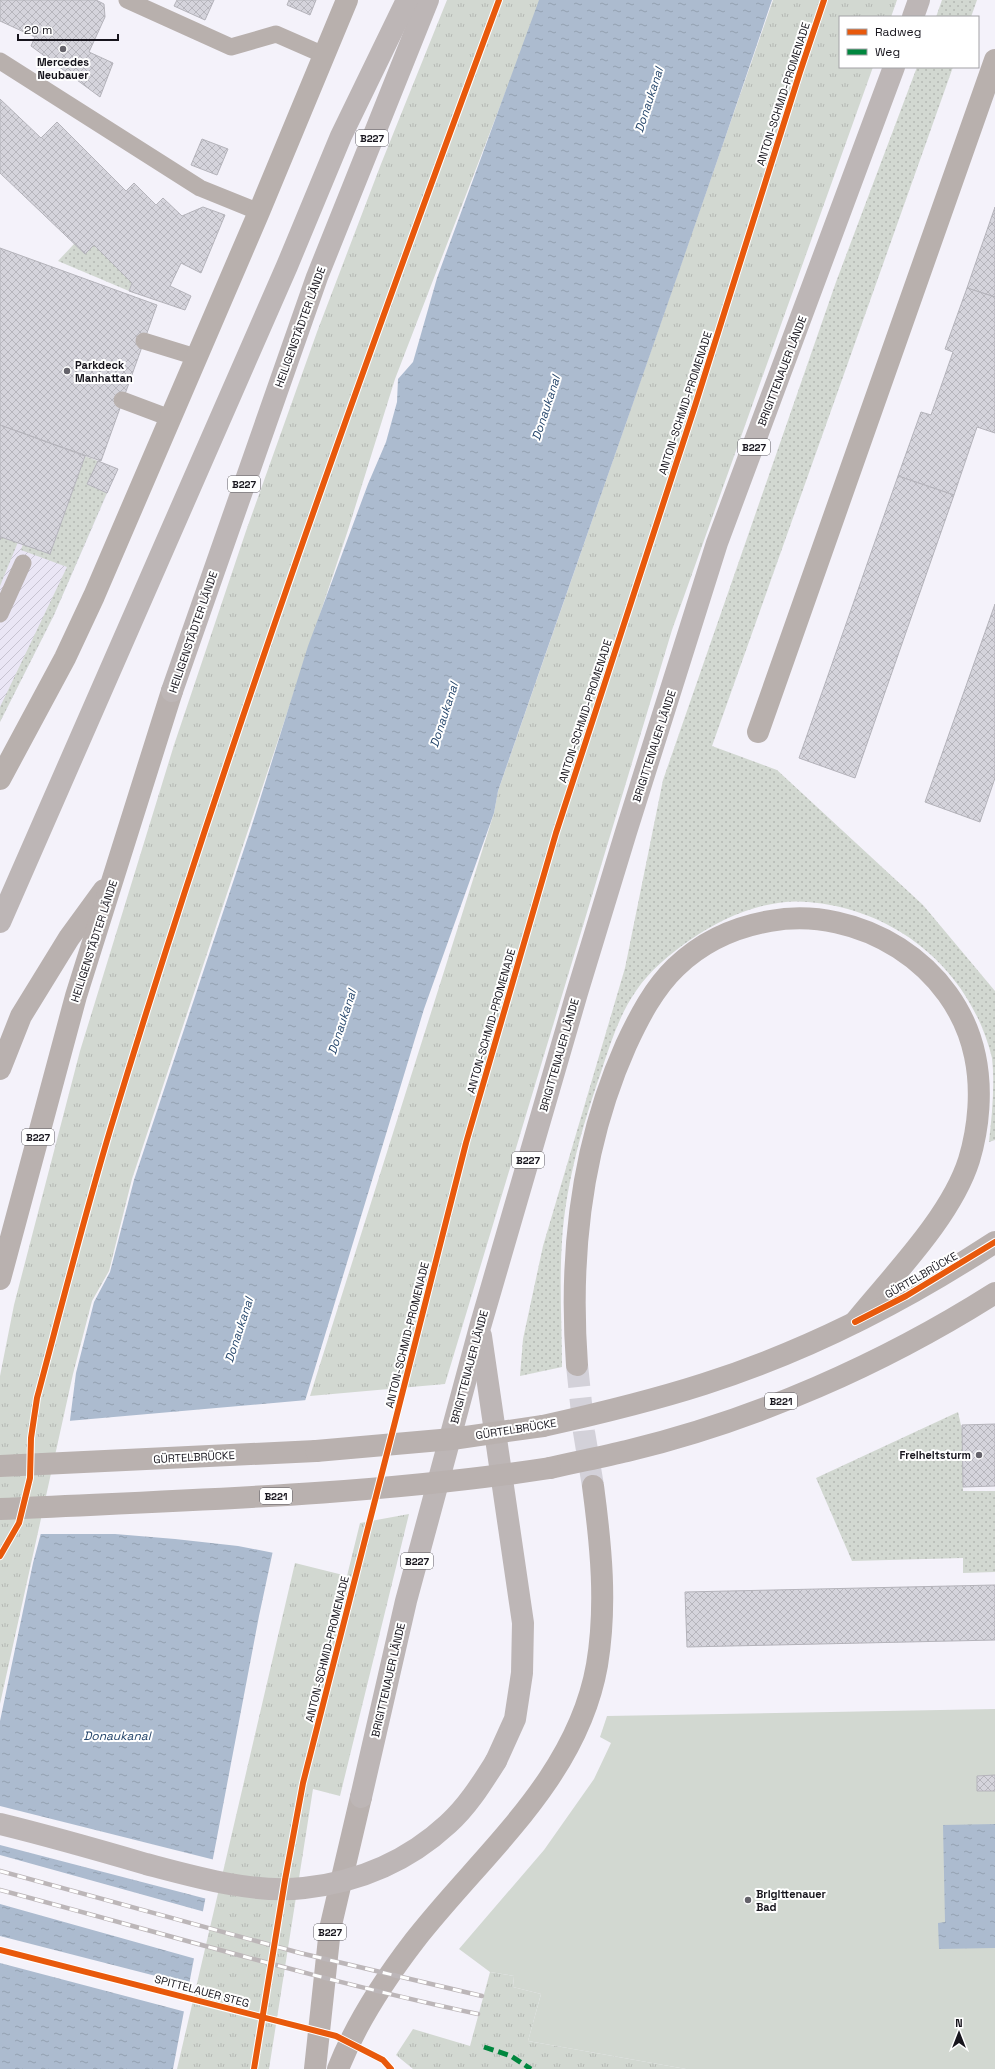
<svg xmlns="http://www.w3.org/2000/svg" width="995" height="2069" font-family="'Space Grotesk',sans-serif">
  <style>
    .industrial { fill: url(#industrial-furrows) }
    .grass { fill: url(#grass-dots) }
    .park { fill: url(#park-tufts) }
    .garden { fill: #d2d8d1 }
    .water { fill: url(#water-ripples) }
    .pier { fill: #f4f2fa }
    .building { fill: url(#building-cross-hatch); stroke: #b4b3ba }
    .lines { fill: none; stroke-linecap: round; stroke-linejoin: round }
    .primary-tunnel { stroke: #d3d1d9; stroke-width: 22; stroke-dasharray: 22 11; stroke-linecap: butt }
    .lane { stroke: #b8b0ad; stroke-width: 17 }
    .street { stroke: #b8b0ad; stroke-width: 22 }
    .primary { stroke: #b9b1af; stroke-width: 22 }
    .highway { stroke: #bdb6b6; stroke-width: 22 }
    .rail-casing { stroke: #bcb6b8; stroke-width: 4.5 }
    .rail { stroke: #fff; stroke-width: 3; stroke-dasharray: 9; stroke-linecap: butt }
    .primary-bridge { stroke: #b9b1af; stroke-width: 22 }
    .highway-bridge { stroke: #bdb6b6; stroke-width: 22 }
    .quiet { stroke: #00873e; stroke-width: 5; stroke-dasharray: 10 5; stroke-linecap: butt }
    .cycleway-casing { stroke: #fff; stroke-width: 8 }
    .cycleway { stroke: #e8590c; stroke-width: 6 }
    .poi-dot { fill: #64626a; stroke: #fff; stroke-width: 1.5 }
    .labels { text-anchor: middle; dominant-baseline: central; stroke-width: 4; stroke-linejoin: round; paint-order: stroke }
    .shield { fill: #fff; stroke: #5d5b61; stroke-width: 1 }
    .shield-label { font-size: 10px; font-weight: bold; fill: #17151d }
    .poi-label { font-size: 11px; font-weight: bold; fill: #17151d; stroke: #fff; text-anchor: start }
    .street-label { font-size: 11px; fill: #17151d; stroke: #fff }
    .water-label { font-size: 12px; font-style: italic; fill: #224369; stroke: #fff }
  </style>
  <defs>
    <pattern id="industrial-furrows" width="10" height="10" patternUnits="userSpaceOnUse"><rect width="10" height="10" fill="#eae6f5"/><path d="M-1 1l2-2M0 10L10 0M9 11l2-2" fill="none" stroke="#c8c4d2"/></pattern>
    <pattern id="grass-dots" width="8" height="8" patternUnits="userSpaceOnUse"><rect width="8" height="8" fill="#d2d8d1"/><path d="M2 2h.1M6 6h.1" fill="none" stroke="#b4b8b3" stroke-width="1.8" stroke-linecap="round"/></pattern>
    <pattern id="park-tufts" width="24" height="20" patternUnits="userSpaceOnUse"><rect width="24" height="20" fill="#d2d8d1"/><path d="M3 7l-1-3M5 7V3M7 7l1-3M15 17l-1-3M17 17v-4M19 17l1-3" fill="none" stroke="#b4b8b3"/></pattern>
    <pattern id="water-ripples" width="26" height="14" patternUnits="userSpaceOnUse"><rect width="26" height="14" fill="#acbbcf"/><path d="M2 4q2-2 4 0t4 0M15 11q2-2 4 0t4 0" fill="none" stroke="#93a0b1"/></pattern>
    <pattern id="building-cross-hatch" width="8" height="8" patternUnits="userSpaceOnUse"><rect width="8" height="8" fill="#d5d4dc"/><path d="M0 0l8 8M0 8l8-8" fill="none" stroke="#b6b5bc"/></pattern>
  </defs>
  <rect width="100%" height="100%" fill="#f4f2fa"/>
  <polygon class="industrial" points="0,425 85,456 118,469 54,615 0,722"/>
  <g class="grass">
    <polygon points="942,0 977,0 971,17 936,17"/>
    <path d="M 917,67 L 953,67 L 712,746 L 777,770 L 923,905 L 995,991 L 995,1140 L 989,1142 C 992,1115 995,1085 992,1058 C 971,971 897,909 808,902 C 767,898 723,917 690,940 C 670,954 650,970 636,991 C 619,1015 610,1045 601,1072 C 582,1127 566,1183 562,1241 C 559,1283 562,1326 562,1367 L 520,1376 L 523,1339 L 543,1246 L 625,968 L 663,780 L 836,282 Z"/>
    <polygon points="74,244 94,245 132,283 129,291 58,261"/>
    <polygon points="85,456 98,461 87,484 107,493 54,615 0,722 0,707 67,567 21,550 23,544 50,554"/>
    <polygon points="1,537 18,542 0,586 0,540"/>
    <polygon points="958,1412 962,1430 963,1491 995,1491 995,1572 963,1573 963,1558 852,1561 816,1478"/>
  </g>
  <g class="park">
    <polygon points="447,0 541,0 395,379 348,530 132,1179 109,1271 92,1301 73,1374 0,1704 0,1376 14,1305 80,1051 174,745 246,531 317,332 381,164"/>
    <polygon points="773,0 897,0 891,17 840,17 840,67 873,67 672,630 445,1384 310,1396 494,813 498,791"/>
    <polygon points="409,1514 340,1796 313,1789 269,2069 177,2069 295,1563 347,1576 360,1523"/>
    <polygon points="490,1972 514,1976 513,1987 541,1994 528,2041 686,2069 413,2069 396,2055 413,2029 470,2046"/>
  </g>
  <polygon class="garden" points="995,1709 995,2069 686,2069 528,2041 541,1994 513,1987 514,1976 490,1972 459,1949 544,1850 594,1779 611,1743 600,1737 607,1716"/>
  <g class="water">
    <path d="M 539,0 L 772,0 C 683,264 589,527 498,791 L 494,813 L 424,1009 L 305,1401 L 259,1616 L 173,2069 L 0,2069 L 0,1721 L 33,1563 L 69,1428 L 76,1373 L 94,1302 L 110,1272 L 134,1180 L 251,828 L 308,646 L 368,484 L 386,442 L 397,402 L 398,379 L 413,362 L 437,278 Z"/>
    <polygon points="995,1824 995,1948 939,1949 938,1923 945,1922 943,1825"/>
  </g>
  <g class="pier">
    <polygon points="307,1400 274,1553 238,1546 175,1539 115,1534 39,1534 68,1421"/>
    <polygon points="0,1806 215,1860 207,1899 0,1845"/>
    <polygon points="0,1855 205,1912 196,1959 0,1904"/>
    <polygon points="0,1936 191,1985 186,2012 0,1963"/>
  </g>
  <g class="building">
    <polygon points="0,0 96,0 104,4 105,17 89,52 113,63 100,97 31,46 35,37 0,21"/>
    <polygon points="177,0 214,0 205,20 174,6"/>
    <polygon points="289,0 316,0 310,15 287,5"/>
    <polygon points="0,99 41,138 57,122 126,191 134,183 156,205 163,198 182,216 203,207 225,215 201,273 181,263 170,286 191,296 185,310 129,291 132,283 94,245 85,254 0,173"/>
    <polygon points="202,139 228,149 217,175 191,165"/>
    <polygon points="995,207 995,297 967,288"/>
    <polygon points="0,248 157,305 101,461 0,425"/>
    <polygon points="967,288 995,297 995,433 977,427 954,495 898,476 921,412 931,415 953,352 945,349"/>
    <polygon points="0,425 85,456 50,554 1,537 0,540"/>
    <polygon points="98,461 118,469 107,493 87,484"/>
    <polygon points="898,476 954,495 855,778 799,758"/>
    <polygon points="995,604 995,778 980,822 925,802"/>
    <polygon points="995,1424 995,1486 963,1487 962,1425"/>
    <polygon points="995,1585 995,1640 687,1647 685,1592"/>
    <polygon points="995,1775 995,1791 977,1791 977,1776"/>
  </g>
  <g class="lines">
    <polyline class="primary-tunnel" points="577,1365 584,1432 593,1486"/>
    <g class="lane">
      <polyline points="127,0 231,47 276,34 324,55"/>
      <polyline points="0,61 200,188 259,212"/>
      <polyline points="144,341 196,357"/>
      <polyline points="122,400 170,418"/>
      <polyline points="0,614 23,563"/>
    </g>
    <g class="street">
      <polyline points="758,732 995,60"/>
      <polyline points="0,779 65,658 94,596 259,212 347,0"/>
    </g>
    <g class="primary">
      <polyline points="0,1069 21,1016 69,938 104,890"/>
      <polyline points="0,1279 76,996 172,691"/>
      <path d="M 577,1365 C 569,1256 581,1146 626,1045 C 639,1017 654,988 676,967 C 702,942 735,927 770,921 C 859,905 956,964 975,1056 C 982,1089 979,1127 969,1160 C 951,1217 893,1275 855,1322"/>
      <path d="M 543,1426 C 597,1414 651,1401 704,1384 C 807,1351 905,1301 995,1242"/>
      <polyline points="0,1466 316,1451"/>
      <path d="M 550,1468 C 576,1462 602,1457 627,1451 C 756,1420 883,1364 995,1293"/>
      <polyline points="315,2069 330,1929 361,1797"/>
      <path d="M 338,2069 C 356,2023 385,1979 415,1940 C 482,1854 577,1779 597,1665 C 607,1605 601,1546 593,1486"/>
    </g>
    <g class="highway">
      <polyline points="913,17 919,0"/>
      <polyline points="172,691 317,277 428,0"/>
      <polyline points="0,922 287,266 341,136 407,0"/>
      <polyline points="481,1336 523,1623 522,1673 515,1719 496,1761"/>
      <polyline points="361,1797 406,1601 480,1327 577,993 626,832 717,543 894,67"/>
    </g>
    <defs>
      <g id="rail">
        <polyline points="0,1871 300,1953 482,1996"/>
        <path d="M 0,1890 C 159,1932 317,1980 478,2014"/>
      </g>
    </defs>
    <use href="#rail" class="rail-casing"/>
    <use href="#rail" class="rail"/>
    <g class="primary-bridge">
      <polyline points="316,1451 452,1439 543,1426"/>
      <path d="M 0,1509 C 184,1500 368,1496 550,1468"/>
    </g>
    <path class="highway-bridge" d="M 0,1824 C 49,1836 98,1850 146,1864 C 195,1877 254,1894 304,1888 C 359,1882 408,1861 448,1824 C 468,1806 482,1783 496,1761"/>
    <polyline class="quiet" points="484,2047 511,2056 531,2069"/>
    <defs>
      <g id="cycleway">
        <polyline points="855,1322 906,1296 995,1242"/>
        <path d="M 0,1556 L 19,1523 L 30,1478 L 31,1438 L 37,1398 C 61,1308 84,1217 111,1127 C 226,747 361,373 499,0"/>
        <polyline points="0,1950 336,2036 383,2060 391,2069"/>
        <polyline points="254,2069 285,1880 303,1783 466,1143 556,833 694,409 800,72 824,0"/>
      </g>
    </defs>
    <use href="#cycleway" class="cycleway-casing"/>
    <use href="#cycleway" class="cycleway"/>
  </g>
  <g class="poi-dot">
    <circle cx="63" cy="49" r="4"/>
    <circle cx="67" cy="371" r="4"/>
    <circle cx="979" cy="1455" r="4"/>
    <circle cx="748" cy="1900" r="4"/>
  </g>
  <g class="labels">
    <g class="shield">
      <rect x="356" y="130" width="32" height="16" rx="3"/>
      <rect x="738" y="439" width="32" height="16" rx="3"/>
      <rect x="228" y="476" width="32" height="16" rx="3"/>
      <rect x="22" y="1129" width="32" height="16" rx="3"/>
      <rect x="512" y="1152" width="32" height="16" rx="3"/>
      <rect x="765" y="1393" width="32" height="16" rx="3"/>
      <rect x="260" y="1488" width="32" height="16" rx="3"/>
      <rect x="401" y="1553" width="32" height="16" rx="3"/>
      <rect x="314" y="1924" width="32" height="16" rx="3"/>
    </g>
    <g class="shield-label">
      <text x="372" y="138">B227</text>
      <text x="754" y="447">B227</text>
      <text x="244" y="484">B227</text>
      <text x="38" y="1137">B227</text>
      <text x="528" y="1160">B227</text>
      <text x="781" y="1401">B221</text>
      <text x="276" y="1496">B221</text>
      <text x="417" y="1561">B227</text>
      <text x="330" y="1932">B227</text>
    </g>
    <g class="poi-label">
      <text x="63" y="62" text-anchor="middle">Mercedes<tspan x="63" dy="13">Neubauer</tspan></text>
      <text x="75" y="365">Parkdeck<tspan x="75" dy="13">Manhattan</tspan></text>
      <text x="971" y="1455" text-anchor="end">Freiheitsturm</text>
      <text x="756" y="1894">Brigittenauer<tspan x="756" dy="13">Bad</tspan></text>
    </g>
    <g class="street-label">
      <text transform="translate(783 94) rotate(-72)">ANTON-SCHMID-PROMENADE</text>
      <text transform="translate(300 327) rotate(-70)">HEILIGENSTÄDTER LÄNDE</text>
      <text transform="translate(782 371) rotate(-69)">BRIGITTENAUER LÄNDE</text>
      <text transform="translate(685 403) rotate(-72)">ANTON-SCHMID-PROMENADE</text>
      <text transform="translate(193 632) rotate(-71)">HEILIGENSTÄDTER LÄNDE</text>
      <text transform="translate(585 711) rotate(-72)">ANTON-SCHMID-PROMENADE</text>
      <text transform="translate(654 746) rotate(-72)">BRIGITTENAUER LÄNDE</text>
      <text transform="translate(94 941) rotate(-72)">HEILIGENSTÄDTER LÄNDE</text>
      <text transform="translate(491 1021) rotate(-74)">ANTON-SCHMID-PROMENADE</text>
      <text transform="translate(559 1055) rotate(-74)">BRIGITTENAUER LÄNDE</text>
      <text transform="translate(921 1275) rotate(-30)">GÜRTELBRÜCKE</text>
      <text transform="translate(407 1335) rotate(-76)">ANTON-SCHMID-PROMENADE</text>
      <text transform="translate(469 1367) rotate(-75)">BRIGITTENAUER LÄNDE</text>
      <text transform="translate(516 1429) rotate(-9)">GÜRTELBRÜCKE</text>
      <text transform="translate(194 1457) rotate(-3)">GÜRTELBRÜCKE</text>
      <text transform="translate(327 1649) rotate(-76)">ANTON-SCHMID-PROMENADE</text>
      <text transform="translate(388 1680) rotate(-77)">BRIGITTENAUER LÄNDE</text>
      <text transform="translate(202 1991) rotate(15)">SPITTELAUER STEG</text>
    </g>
    <g class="water-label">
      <text transform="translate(649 100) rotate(-72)">Donaukanal</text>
      <text transform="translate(546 408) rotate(-72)">Donaukanal</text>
      <text transform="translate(444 715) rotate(-72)">Donaukanal</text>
      <text transform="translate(342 1022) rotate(-72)">Donaukanal</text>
      <text transform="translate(239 1330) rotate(-72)">Donaukanal</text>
      <text x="117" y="1736">Donaukanal</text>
    </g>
  </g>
  <rect x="839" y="16" width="140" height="52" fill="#ffffff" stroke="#a2a1a5"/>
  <rect x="847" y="29" width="20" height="6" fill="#e8590c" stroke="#a2a1a5"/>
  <text x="875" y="36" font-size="12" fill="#17151d">Radweg</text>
  <rect x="847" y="49" width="20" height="6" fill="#00873e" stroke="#a2a1a5"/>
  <text x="875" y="56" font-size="12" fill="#17151d">Weg</text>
  <g transform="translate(959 2033)" stroke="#ffffff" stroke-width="3" paint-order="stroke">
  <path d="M0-3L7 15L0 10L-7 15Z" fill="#17151d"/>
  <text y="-6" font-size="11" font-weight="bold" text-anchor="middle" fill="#17151d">N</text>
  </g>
  <path d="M18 34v6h100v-6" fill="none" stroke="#17151d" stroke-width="2"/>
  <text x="24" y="34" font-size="12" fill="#17151d" stroke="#ffffff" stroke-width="3" paint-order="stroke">20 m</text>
</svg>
